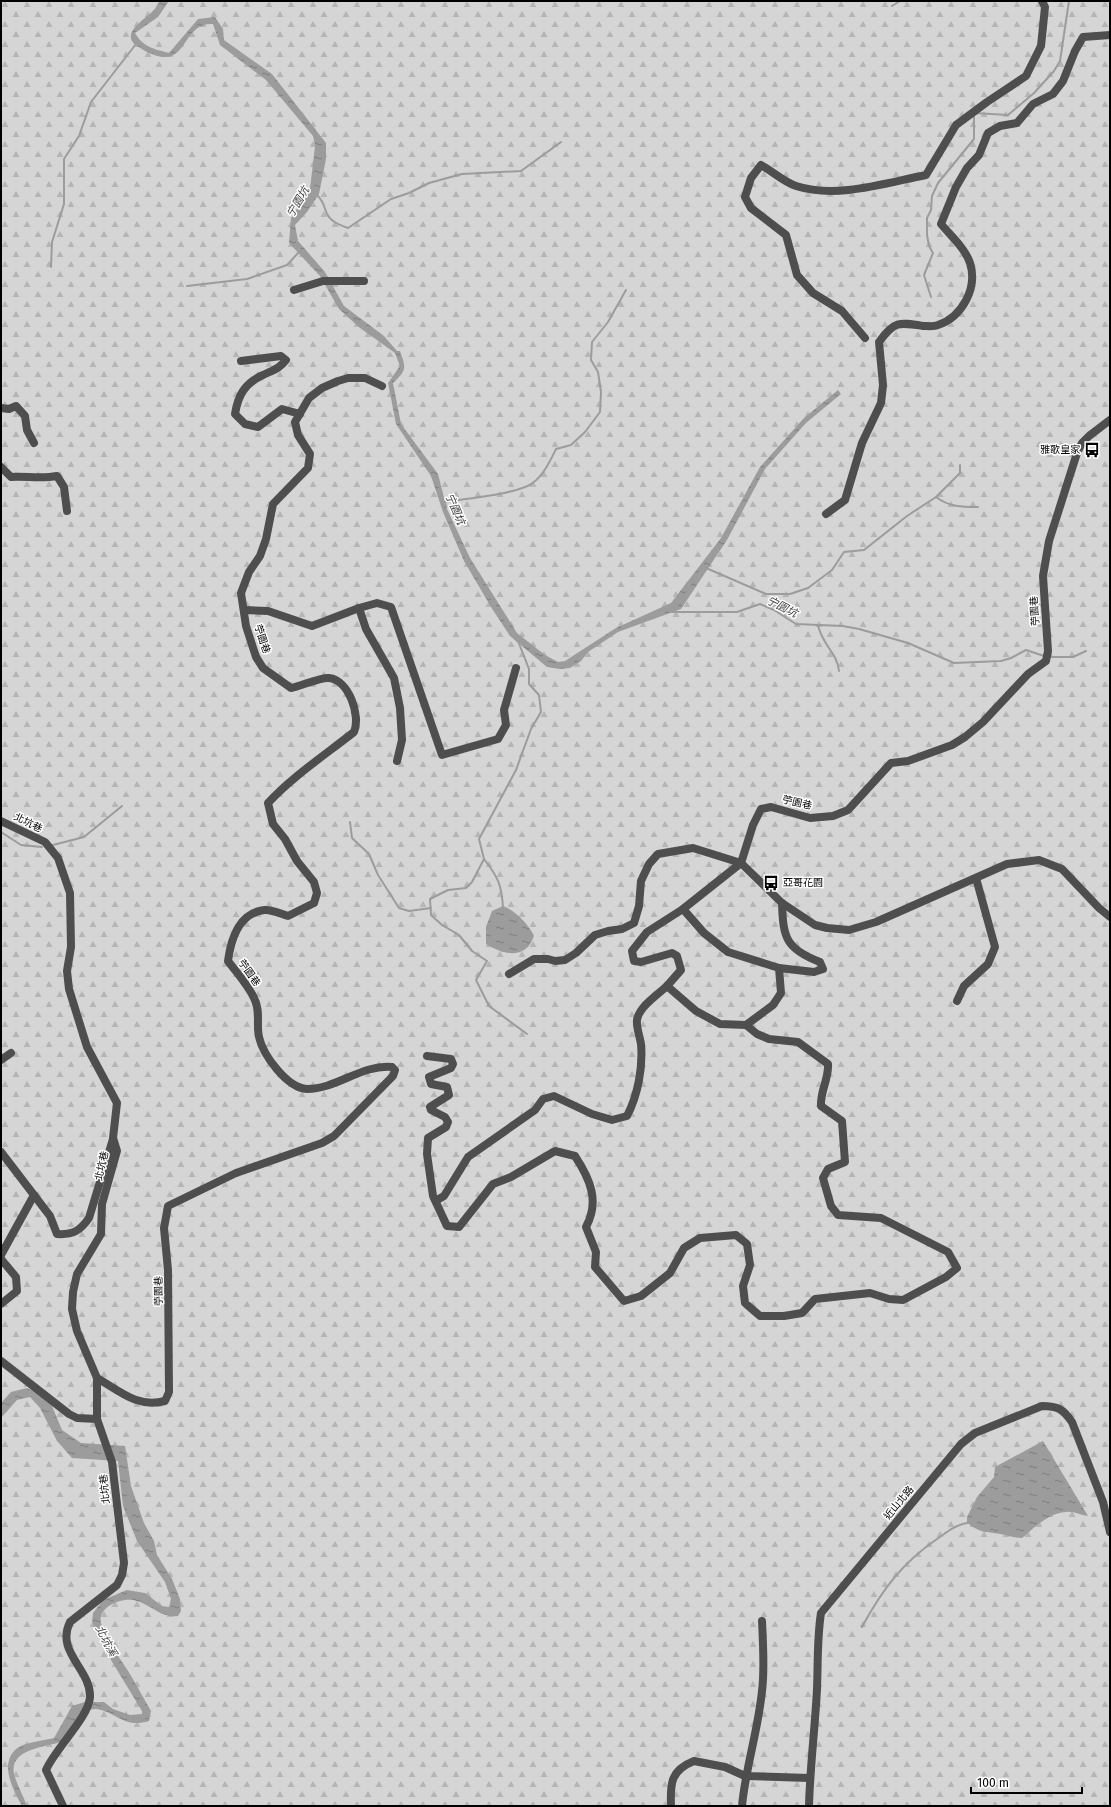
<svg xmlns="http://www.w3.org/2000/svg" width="1111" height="1807" font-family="'Fira Sans','Noto Sans TC',sans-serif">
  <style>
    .forest { fill: url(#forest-firs) }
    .water { fill: url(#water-ripples) }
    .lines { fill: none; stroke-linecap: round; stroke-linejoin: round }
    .stream { stroke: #9c9c9c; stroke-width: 2 }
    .minor { stroke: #4e4e4e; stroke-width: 8 }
    .labels { text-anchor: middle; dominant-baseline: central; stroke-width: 3; stroke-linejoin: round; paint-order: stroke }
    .poi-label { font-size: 10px; fill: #000; stroke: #fff; text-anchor: end }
    .street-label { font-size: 10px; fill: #000; stroke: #fff }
    .water-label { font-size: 11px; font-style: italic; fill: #3d3d3d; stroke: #fff }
  </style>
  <defs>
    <pattern id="forest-firs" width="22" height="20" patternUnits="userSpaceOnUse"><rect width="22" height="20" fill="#d5d5d5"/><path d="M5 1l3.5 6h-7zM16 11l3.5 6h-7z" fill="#b5b5b5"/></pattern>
    <pattern id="water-ripples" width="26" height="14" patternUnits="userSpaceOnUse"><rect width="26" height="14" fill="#9c9c9c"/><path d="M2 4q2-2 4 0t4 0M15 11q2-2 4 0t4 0" fill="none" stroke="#7d7d7d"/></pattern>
  </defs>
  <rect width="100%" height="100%" fill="#fff"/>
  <rect class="forest" x="1" y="1" width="1109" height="1805"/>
  <g class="water">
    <path d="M 160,1 L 169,1 L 158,17 L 135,33 C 143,47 154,49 169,53 L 198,19 L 215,17 L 223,29 L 224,40 L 272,74 L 326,143 L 326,159 L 319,194 L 307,212 L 295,225 L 298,241 L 325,272 L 344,306 L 384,336 L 397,351 L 400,351 C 406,368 407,370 393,383 L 401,424 L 438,474 L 447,509 L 470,558 L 517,633 L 545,655 L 558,662 L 565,661 L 616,628 L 671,603 L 721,538 L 760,467 L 804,418 L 838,390 L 841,394 L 806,423 L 765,469 L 727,540 L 681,609 L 618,632 L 588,652 L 581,661 L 570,668 L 560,669 L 547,667 L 510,636 L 491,607 L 464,561 L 443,512 L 431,476 L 396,424 L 388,383 L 400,366 L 395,353 L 360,328 L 339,309 L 320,276 L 289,243 L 291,218 L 310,189 L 315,146 L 313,136 L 266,80 L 220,45 L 213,24 C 177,22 191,81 137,46 C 119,34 145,19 153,11 C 156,8 158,4 160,1 Z"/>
    <path d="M 503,906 C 515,910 529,925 534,936 C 526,960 503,955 486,944 L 486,927 L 492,911 Z"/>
    <path d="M 27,1388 L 38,1393 L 52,1406 L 62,1430 L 81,1443 L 125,1446 L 131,1486 L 144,1523 L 154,1541 L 157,1555 L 172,1579 L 180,1599 L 181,1611 L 178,1616 C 161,1619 150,1603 133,1600 C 121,1598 97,1607 101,1623 C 106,1641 120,1658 130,1674 C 137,1686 144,1699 151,1711 L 149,1721 C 124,1729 117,1712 96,1709 C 92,1709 87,1710 83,1711 L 61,1742 C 45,1747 9,1749 14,1774 C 17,1785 23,1795 27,1806 L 22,1806 C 14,1791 0,1767 14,1751 C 22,1742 43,1741 54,1738 L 72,1706 L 85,1702 L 104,1702 L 113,1709 L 130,1715 L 142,1714 L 142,1711 L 111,1660 L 92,1622 L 93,1613 L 103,1600 L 127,1590 L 145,1593 L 162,1606 L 169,1607 L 171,1599 L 165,1582 L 137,1541 L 123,1506 L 118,1461 L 72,1458 L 57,1441 L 40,1408 L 30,1397 L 17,1400 L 1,1418 L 1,1403 L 11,1392 Z"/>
    <path d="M 1043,1441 L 1088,1516 C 1080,1515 1073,1511 1066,1512 C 1048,1513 1034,1528 1022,1538 C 1013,1538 1008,1535 1000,1534 C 983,1531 983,1534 967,1523 L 967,1517 L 977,1497 L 994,1477 L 995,1467 Z"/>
  </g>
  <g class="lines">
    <g class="stream">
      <polyline points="892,6 900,1"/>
      <path d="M 317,195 C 327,205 323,210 329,217 C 333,223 342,226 348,228 L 391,199 L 409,193 L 429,183 L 462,174 L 521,171 L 561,142"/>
      <polyline points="51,267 52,242 64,204 64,159 79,136 91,102 136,44"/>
      <polyline points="187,286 247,279 287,265 299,252"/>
      <polyline points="931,297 924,275 933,253 929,246 927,235 927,218 931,210 932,196 938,183 974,139 974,113 1008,115 1034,93 1054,71 1060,61 1069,1"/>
      <path d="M 936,497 C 949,507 962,507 978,507"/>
      <path d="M 444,502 C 463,499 521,494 534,482 C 544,474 550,461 556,449 L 571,445 L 585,432 L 600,412 L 601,392 L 598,372 L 591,360 L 592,342 L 608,322 L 626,290"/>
      <polyline points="706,568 766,594 790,594 808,588 832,570 844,552 864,550 907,516 936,497 960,473 960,465"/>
      <polyline points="671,612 737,612 760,604 774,610 796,624 843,626 859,629 908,643 954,663 1001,661 1011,658 1026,650 1044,656"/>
      <path d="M 818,625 C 822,645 837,652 839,671"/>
      <polyline points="518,641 529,669 529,684 539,695 541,712 531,729 516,770 479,839 484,859 472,882 466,888 448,890 430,899 431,915 442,925 459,935 472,951 487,961 476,980 489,1006 527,1034"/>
      <polyline points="1049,657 1073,657 1086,651"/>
      <polyline points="350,822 352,838 369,854 378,875 399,908 409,911 431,908"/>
      <polyline points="1,832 21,845 42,847"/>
      <polyline points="53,845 84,837 122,806"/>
      <path d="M 484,859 C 498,877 502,885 503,909"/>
      <path d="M 862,1627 C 882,1590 902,1563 937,1539 C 947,1532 955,1525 967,1523"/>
    </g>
    <g class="minor">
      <polyline points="294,290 323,281 364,281"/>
      <path d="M 865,338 L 842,311 L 813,293 L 797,275 L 786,235 L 751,208 L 745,197 L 751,178 L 761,165 C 772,171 784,182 796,186 C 837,199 885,183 926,175 L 956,125 L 987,102 L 1026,76 L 1041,46 L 1045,7 L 1042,1"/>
      <path d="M 241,361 L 281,356 L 286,360 C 279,369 273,370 263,375 C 245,383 238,395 235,414 L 245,424 L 258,427 L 282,409 L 300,414"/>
      <polyline points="1,408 9,409 16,406 25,416 27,430 34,443"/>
      <polyline points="1110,420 1089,436 1082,443 1077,453 1049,541 1043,576 1048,651 1046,661 1028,674 983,722 965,737 952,745 908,761 891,763 848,810 833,816 810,818 771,807 761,809 753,825 741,863 782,903 815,925 827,928 849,930 876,922 1007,864 1039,860 1062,869 1099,908 1110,917"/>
      <path d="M 1,467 L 11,477 C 26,476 42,479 57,476 L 64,487 L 67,511"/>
      <path d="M 826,514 L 845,500 L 862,443 L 881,403 L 883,385 L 879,342 C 894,321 899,322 923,326 C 927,326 934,327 938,325 C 962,317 978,288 970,263 C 965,248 951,236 941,224 L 956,187 L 967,168 L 979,155 L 988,133 L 1000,126 L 1017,123 L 1033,104 L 1053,94 L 1063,81 L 1075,51 L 1083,37 L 1110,35"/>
      <polyline points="359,608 366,629 394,678 400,708 402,740 397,761"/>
      <polyline points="244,610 268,611 312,626 359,608 377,603 391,607 442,755 498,739 506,725 504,710 516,668"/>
      <path d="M 1,821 L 45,842 L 58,858 L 70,893 L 71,947 L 67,971 L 69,989 L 87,1047 L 117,1103 L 113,1138 L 117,1151 L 102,1204 L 101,1234 L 77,1274 L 73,1292 L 72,1309 L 77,1331 L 97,1378 L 97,1419 L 112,1462 L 124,1563 L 122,1575 L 117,1585 L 70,1622 C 55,1652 91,1669 90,1697 C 89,1717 55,1749 46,1770 L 63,1806"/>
      <polyline points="683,909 704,933 728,952 779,968"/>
      <polyline points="509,974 534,959 548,959 555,961 565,960 576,953 595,935 608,931 622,929 634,923 639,906 641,881 649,864 658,854 693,848 741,863"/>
      <polyline points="667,986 681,970 677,956 672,953 641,962 634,961 632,951 647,932 683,909 741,863"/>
      <polyline points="957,1001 964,986 988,964 995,947 976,878"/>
      <path d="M 427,1056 L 451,1059 L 453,1064 L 451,1068 L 429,1077 L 431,1084 L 447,1087 L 449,1095 L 430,1107 L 431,1110 L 445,1117 L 448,1122 L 446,1127 L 428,1138 L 427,1154 L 433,1196 L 447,1226 L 459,1227 L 493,1184 L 511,1177 L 555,1151 L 575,1156 C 590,1179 600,1201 586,1227 L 596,1252 L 595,1267 L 624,1301 L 641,1296 L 670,1273 L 684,1248 L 700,1238 L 736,1235 L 747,1244 L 750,1265 L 743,1286 L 745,1303 L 760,1316 L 784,1316 L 802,1313 L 815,1299 L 870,1293 L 889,1299 L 903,1300 L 946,1277 L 957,1268 L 948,1252 L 881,1218 L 838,1215 L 831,1206 L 823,1178 L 828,1169 L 845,1162 L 842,1121 L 821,1106 C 820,1091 829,1079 828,1064 L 798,1042 L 769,1039 L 757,1034 L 746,1025"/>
      <polyline points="1,1060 11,1053"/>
      <path d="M 1,1152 L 50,1216 L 57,1234 C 73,1235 80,1231 89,1218 L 113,1139"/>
      <path d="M 437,1200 L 444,1196 L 468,1157 L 535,1110 L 543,1099 L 554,1096 L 592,1114 L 612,1120 L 627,1116 C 638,1095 643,1067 641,1044 C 640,1037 636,1027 637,1020 C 639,1007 657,995 667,986 L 696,1011 L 720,1024 L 746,1025 L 773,1005 L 781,993 L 779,968 L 814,972 L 823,969 L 820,962 C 786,949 783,938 782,903"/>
      <polyline points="1,1255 34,1195"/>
      <polyline points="1,1259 16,1277 17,1291 1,1304"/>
      <polyline points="1,1361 69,1414 77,1418 97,1419"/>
      <path d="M 97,1378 C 121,1392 137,1408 165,1401 L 169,1392 L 168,1270 L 164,1228 L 168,1206 L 236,1173 L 322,1143 L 334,1136 L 393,1076 L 395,1070 L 392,1067 C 362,1064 337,1089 307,1089 C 287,1088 263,1055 259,1037 C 256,1024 261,1011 254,998 C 248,985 237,973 228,961 C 231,938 239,913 264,910 C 271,909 281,914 288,916 L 314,903 L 317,893 L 314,882 L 297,861 L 285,839 L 273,824 L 268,803 C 293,776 325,755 354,732 C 361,716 349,680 329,678 C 320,677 302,686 291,688 L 263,668 L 256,657 L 246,626 L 241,593 L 249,572 L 260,556 L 266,539 L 273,504 L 308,468 L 310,454 L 298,435 L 295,422 L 309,398 L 322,388 L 338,381 L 348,378 L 365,378 L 382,386"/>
      <path d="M 671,1806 C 670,1783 671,1770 694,1761 L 725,1767 L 745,1776 L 809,1778"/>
      <path d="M 742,1806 C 746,1763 761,1722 763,1679 C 764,1660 763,1640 762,1621"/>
      <path d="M 809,1806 C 810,1767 815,1728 817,1689 C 818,1664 817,1638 821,1613 L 961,1444 L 975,1433 L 1042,1406 C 1058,1406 1063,1409 1072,1422 L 1103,1502 L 1110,1532"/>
    </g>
  </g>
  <defs>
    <symbol id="bus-bare" viewBox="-9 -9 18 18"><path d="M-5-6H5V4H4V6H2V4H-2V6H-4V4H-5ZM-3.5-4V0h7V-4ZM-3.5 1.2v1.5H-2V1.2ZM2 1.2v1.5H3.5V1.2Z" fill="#000" stroke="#fff" stroke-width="2.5" paint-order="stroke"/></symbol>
  </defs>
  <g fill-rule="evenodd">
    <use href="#bus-bare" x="1081" y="439" width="22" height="22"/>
    <use href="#bus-bare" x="760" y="872" width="22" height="22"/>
  </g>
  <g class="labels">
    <g class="poi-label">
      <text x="1080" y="450">雅歌皇家</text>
      <text x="783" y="883" text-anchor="start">亞哥花園</text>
    </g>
    <g class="street-label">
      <text transform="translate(1035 611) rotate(-94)">苧園巷</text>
      <text transform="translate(262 639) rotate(72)">苧園巷</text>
      <text transform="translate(797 803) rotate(13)">苧園巷</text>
      <text transform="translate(28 823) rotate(26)">北坑巷</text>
      <text transform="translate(249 973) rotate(55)">苧園巷</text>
      <text transform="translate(102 1166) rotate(-77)">北坑巷</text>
      <text transform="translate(159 1291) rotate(-91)">苧園巷</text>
      <text transform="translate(105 1489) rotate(-96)">北坑巷</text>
      <text transform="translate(899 1503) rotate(-50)">近山北路</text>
    </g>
    <g class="water-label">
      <text transform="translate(298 202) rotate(-59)">宁園坑</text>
      <text transform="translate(455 509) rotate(67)">宁園坑</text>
      <text transform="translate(782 607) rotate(27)">宁園坑</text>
      <text transform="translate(106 1641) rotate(62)">北坑溪</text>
    </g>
  </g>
  <rect width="1111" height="1807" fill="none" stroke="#000000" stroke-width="4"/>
  <path d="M971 1787v6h111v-6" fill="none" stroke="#000000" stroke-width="2"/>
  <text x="977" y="1787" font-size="12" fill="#000000" stroke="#ffffff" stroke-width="3" paint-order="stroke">100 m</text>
</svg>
